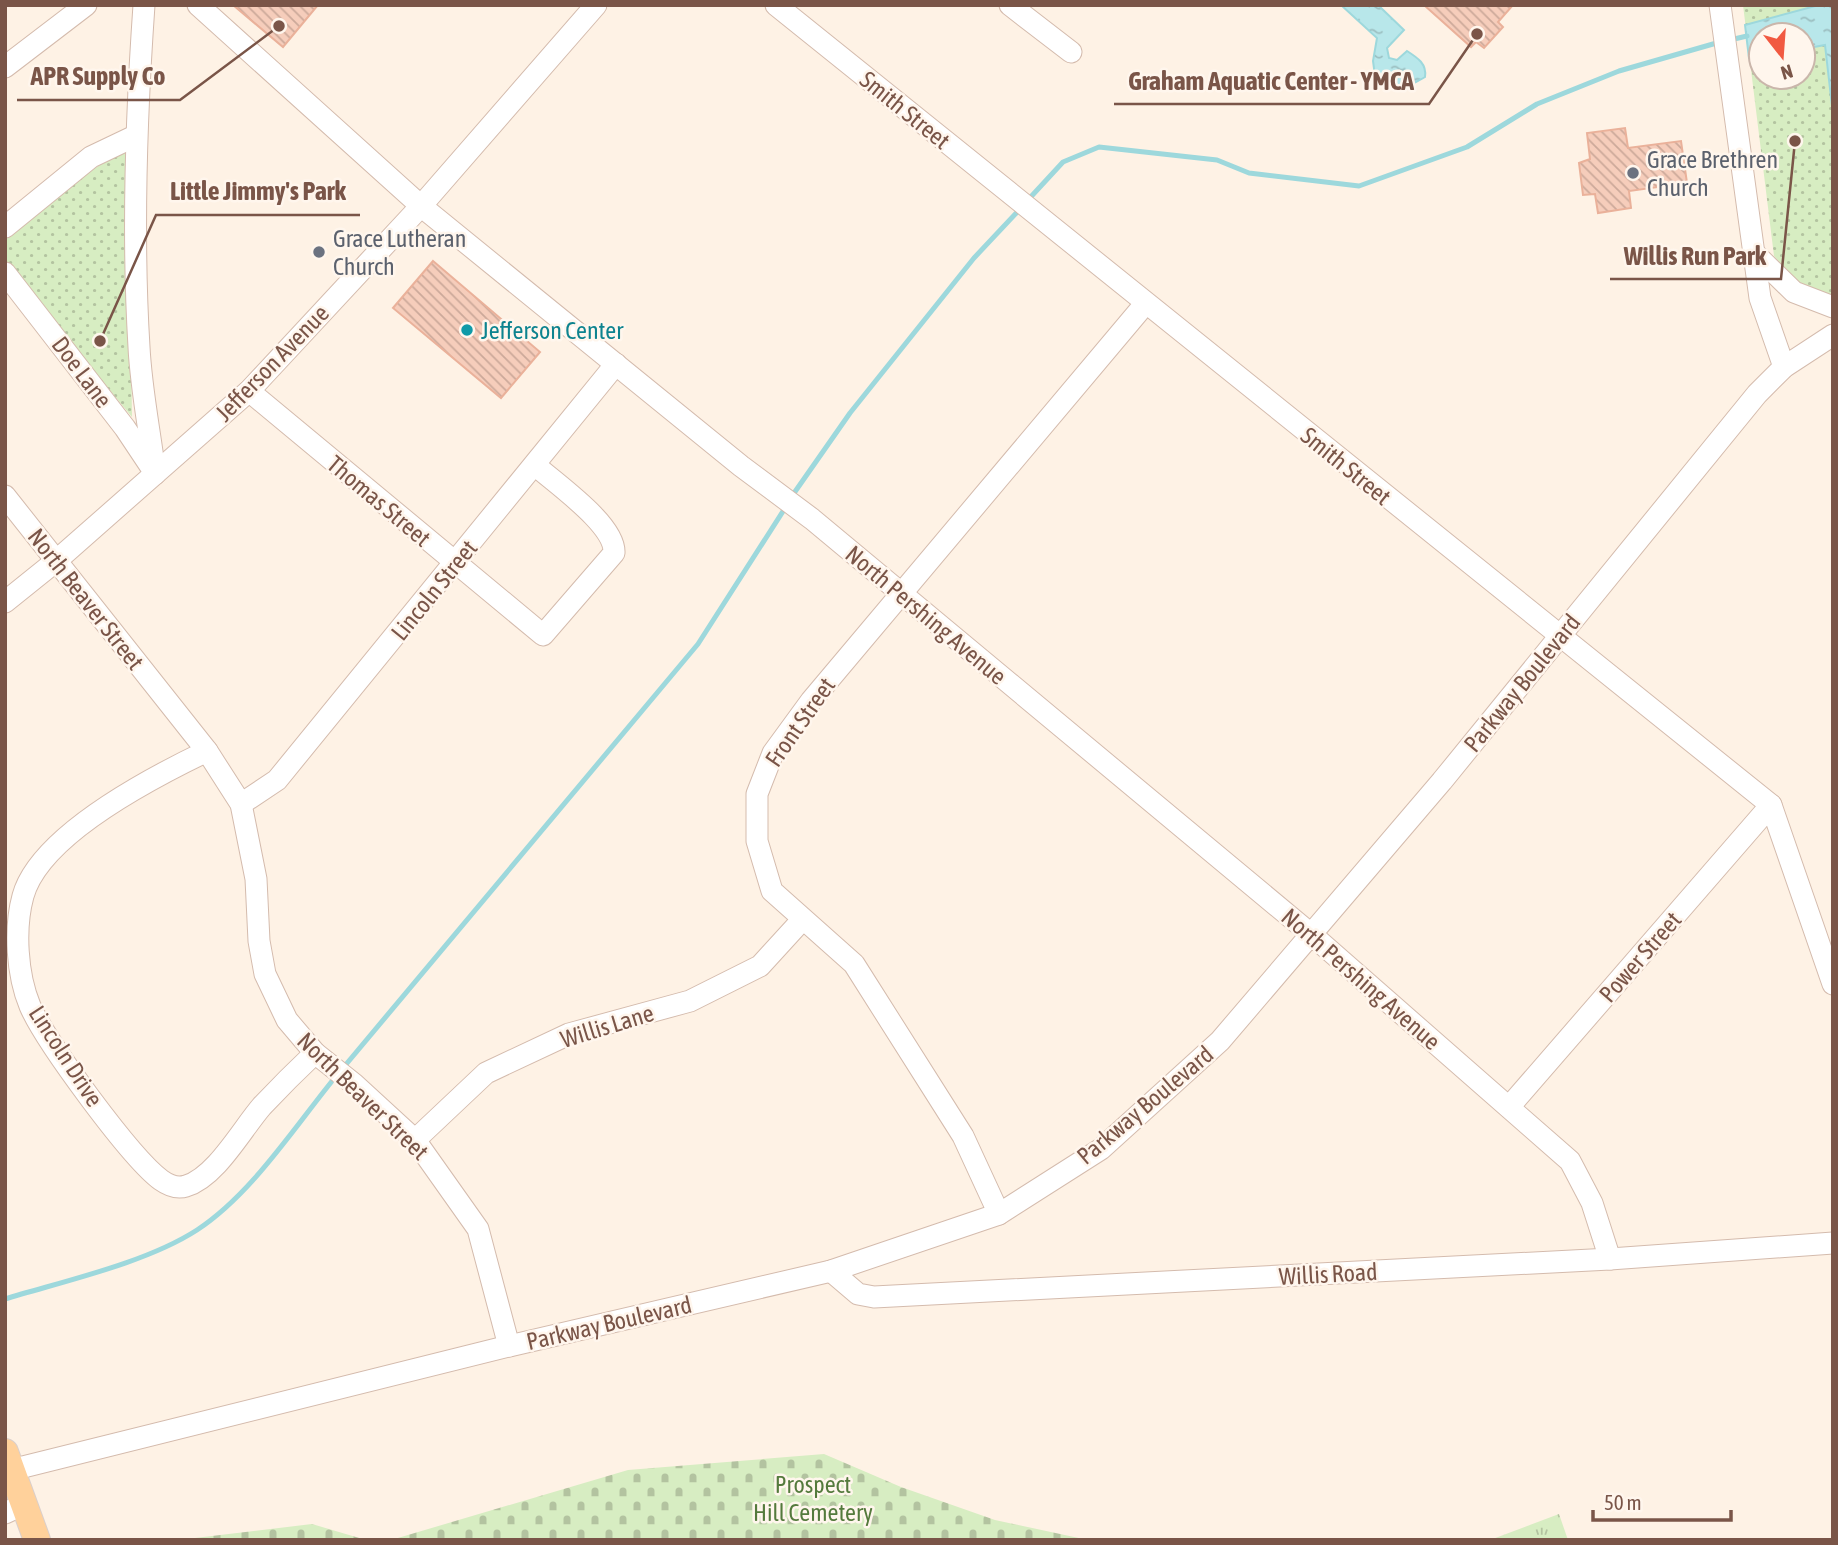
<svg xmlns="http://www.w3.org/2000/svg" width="1838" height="1545" font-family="'Asap Condensed',sans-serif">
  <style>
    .grass { fill: url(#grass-tufts) }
    .cemetery { fill: url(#cemetery-stones) }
    .park { fill: url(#park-dots); fill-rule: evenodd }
    .water { fill: url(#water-ripples); stroke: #9dd8dc; stroke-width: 2 }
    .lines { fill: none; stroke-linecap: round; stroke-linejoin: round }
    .stream { stroke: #9dd8dc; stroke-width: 5 }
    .building { fill: url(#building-back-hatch); stroke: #eab19a; stroke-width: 2 }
    .minor-casing { stroke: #d4bbad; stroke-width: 23 }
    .major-casing { stroke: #dacfcc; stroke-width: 28 }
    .minor { stroke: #fff; stroke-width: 21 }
    .major { stroke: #ffd19b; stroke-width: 26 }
    .worship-dot { fill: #6b7280; stroke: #fff6ed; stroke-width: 2.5 }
    .culture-dot { fill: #0f9aa8; stroke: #fff6ed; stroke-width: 2.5 }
    .labels { text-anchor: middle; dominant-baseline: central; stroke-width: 5; stroke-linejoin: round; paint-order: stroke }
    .street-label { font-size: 24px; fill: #7a5548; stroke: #fff6ed }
    .worship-label { font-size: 24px; fill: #5b616d; stroke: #fff6ed; text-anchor: start }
    .culture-label { font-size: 24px; fill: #0d838f; stroke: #fff6ed; text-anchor: start }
    .park-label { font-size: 24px; fill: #547a3c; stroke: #fff6ed }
    .leader { fill: none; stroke: #7a5548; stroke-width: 2.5 }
    .callout-dot { fill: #7a5548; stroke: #fff6ed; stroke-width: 2.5 }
    .callout-label { font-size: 26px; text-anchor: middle; font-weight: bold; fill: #7a5548; stroke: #fff6ed; stroke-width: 5; stroke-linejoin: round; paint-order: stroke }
  </style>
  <defs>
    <pattern id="grass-tufts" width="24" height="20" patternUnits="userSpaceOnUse" patternTransform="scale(1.75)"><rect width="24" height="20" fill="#d7edc2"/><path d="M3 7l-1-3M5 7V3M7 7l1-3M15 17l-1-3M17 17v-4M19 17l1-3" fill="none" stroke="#b3c3a0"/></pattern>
    <pattern id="cemetery-stones" width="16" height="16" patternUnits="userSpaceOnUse" patternTransform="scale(1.75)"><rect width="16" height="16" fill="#d7edc2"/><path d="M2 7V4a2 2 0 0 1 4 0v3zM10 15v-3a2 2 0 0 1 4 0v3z" fill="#b3c3a0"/></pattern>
    <pattern id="park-dots" width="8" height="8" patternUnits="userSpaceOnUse" patternTransform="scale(1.75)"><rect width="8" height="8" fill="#d7edc2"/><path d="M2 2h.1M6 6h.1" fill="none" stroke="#b3c3a0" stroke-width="1.8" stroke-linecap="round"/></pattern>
    <pattern id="water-ripples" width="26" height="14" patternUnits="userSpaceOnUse" patternTransform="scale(1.75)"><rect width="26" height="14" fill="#b8e7ea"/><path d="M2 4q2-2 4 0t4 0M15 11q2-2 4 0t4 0" fill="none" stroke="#9bbec0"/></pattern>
    <pattern id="building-back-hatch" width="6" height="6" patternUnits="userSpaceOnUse" patternTransform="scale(1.75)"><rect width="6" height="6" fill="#f6cdbb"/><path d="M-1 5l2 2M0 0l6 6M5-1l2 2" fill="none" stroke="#cca99a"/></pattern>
  </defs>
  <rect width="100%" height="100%" fill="#fef2e5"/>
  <polygon class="grass" points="1559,1514 1568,1540 1490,1540"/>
  <g class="cemetery">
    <polygon points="824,1454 901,1487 995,1520 1088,1540 391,1540 628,1470"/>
    <polygon points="312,1524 366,1540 178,1540"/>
  </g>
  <g class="park">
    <path d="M 1743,5 L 1833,5 L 1833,297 L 1806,293 L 1774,256 ZM 1761,35 L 1803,35 L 1803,77 L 1761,77 Z"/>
    <polygon points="128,147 132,417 5,265 5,226"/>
  </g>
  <g class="water">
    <path d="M 1341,5 L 1378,5 L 1404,30 L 1387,48 L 1389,58 L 1397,60 L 1407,51 C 1418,58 1427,64 1425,77 C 1400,91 1398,95 1375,76 L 1373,61 L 1377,38 Z"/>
    <polygon points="1819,5 1833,5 1833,115 1825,45 1803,49 1803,35 1761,35 1761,56 1749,58 1745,25"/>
  </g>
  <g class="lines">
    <g class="stream">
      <polyline points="1730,40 1747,36"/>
      <polyline points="1027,201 1063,162 1099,147 1217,160 1249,173 1359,186 1467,147 1537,104 1619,71 1720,42"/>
      <polyline points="792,496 850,413 974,258 1021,208"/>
      <polyline points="343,1068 698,644 787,505"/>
      <path d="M 5,1299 C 64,1281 146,1263 197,1230 C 252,1194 295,1126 337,1075"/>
    </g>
  </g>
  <g class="building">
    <polygon points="233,5 318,5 283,47"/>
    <polygon points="1424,5 1513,5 1498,22 1503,27 1484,48 1476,42 1471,47"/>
    <polygon points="1625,128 1628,148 1681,141 1687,183 1629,191 1631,208 1598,213 1595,194 1583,195 1579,163 1590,159 1587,133"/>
    <polygon points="433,261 540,352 501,398 393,308"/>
  </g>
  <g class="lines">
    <defs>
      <g id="minor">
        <path d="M 144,5 C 136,119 132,233 139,347 C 141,389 150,432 155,474"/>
        <polyline points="198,5 421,206 741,466 812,519 1312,935 1570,1161 1592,1203 1610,1259"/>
        <polyline points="776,5 1771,805 1833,984"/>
        <polyline points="1010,5 1071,52"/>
        <polyline points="1720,5 1760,298 1784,367"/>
        <polyline points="5,67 86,5"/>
        <polyline points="5,227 91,157 135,136"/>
        <polyline points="1753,252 1794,292 1833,307"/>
        <polyline points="5,273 125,428 151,467"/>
        <path d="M 249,391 L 543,635 L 614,553 C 616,525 556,484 535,465"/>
        <polyline points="5,496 207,751 241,804 256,879 259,941 265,974 287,1020 315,1053 354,1084 415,1140 478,1229 509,1346"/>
        <polyline points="5,602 56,561 249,391 421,206 596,5"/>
        <path d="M 207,751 C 153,777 40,835 23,896 C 14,929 17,975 30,1006 C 45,1041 131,1158 161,1180 C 168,1185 177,1189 186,1186 C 216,1177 242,1129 262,1106 C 279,1088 297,1070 315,1053"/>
        <polyline points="241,804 277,780 616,364"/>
        <polyline points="1509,1107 1771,805"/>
        <polyline points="415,1140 486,1073 569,1034 690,1001 760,966 802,920"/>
        <polyline points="999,1214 963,1136 854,964 772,891 757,841 757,794 773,753 811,701 1145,304"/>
        <polyline points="831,1271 858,1294 874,1297 1610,1259 1833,1243"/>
        <polyline points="11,1470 509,1346 831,1271 999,1214 1101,1149 1220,1041 1442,781 1757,394 1784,367 1833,335"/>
        <polyline points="5,1513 22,1505"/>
      </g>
      <polyline id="major" points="5,1452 37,1540"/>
    </defs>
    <use href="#minor" class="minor-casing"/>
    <use href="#major" class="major-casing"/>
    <use href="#minor" class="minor"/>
    <use href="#major" class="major"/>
  </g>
  <g class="worship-dot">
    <circle cx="1633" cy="173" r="7"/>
    <circle cx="319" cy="252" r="7"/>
  </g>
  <circle class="culture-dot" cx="467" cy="330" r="7"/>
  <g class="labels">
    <g class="street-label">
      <text transform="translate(905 110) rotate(39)">Smith Street</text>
      <text transform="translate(272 363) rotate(-46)">Jefferson Avenue</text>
      <text transform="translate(82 372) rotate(53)">Doe Lane</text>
      <text transform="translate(1346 466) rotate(39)">Smith Street</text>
      <text transform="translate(379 501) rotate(40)">Thomas Street</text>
      <text transform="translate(434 590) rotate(-51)">Lincoln Street</text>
      <text transform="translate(86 599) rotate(52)">North Beaver Street</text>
      <text transform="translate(926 615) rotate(40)">North Pershing Avenue</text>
      <text transform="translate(1522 683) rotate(-51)">Parkway Boulevard</text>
      <text transform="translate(800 722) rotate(-55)">Front Street</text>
      <text transform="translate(1640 957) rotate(-49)">Power Street</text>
      <text transform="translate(1361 979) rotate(41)">North Pershing Avenue</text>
      <text transform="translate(607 1026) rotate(-17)">Willis Lane</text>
      <text transform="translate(66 1056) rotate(57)">Lincoln Drive</text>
      <text transform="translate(363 1096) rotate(44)">North Beaver Street</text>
      <text transform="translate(1145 1105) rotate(-40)">Parkway Boulevard</text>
      <text transform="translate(1328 1274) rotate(-3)">Willis Road</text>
      <text transform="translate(609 1323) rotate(-13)">Parkway Boulevard</text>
    </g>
    <g class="worship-label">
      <text x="1647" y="159">Grace Brethren<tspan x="1647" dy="28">Church</tspan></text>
      <text x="333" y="238">Grace Lutheran<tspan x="333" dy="28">Church</tspan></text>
    </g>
    <g class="culture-label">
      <text x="481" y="330">Jefferson Center</text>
    </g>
    <g class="park-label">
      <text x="813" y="1484">Prospect<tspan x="813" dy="28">Hill Cemetery</tspan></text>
    </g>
  </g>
  <path class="leader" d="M279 26L180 100H17M1477 34L1429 104H1114M100 341L156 215H360M1795 141L1781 279H1610"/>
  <g class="callout-dot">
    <circle cx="279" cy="26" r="7"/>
    <circle cx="1477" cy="34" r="7"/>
    <circle cx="100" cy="341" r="7"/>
    <circle cx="1795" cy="141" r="7"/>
  </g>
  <g class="callout-label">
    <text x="98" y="85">APR Supply Co</text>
    <text x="1271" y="90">Graham Aquatic Center - YMCA</text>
    <text x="258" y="200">Little Jimmy's Park</text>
    <text x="1695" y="265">Willis Run Park</text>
  </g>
  <rect width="1838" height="1545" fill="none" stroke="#7a5548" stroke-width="14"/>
  <g transform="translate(1782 56) rotate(163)"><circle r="33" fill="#fff6ed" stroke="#cab6ab" stroke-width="2"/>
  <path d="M0-5L12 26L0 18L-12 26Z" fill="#f15941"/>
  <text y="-10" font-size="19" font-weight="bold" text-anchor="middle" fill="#7a5548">N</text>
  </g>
  <path d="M1593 1510v10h138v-10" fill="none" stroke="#7a5548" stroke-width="3.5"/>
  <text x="1604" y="1510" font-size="21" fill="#7a5548" stroke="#fff6ed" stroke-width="5" paint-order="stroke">50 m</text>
</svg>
